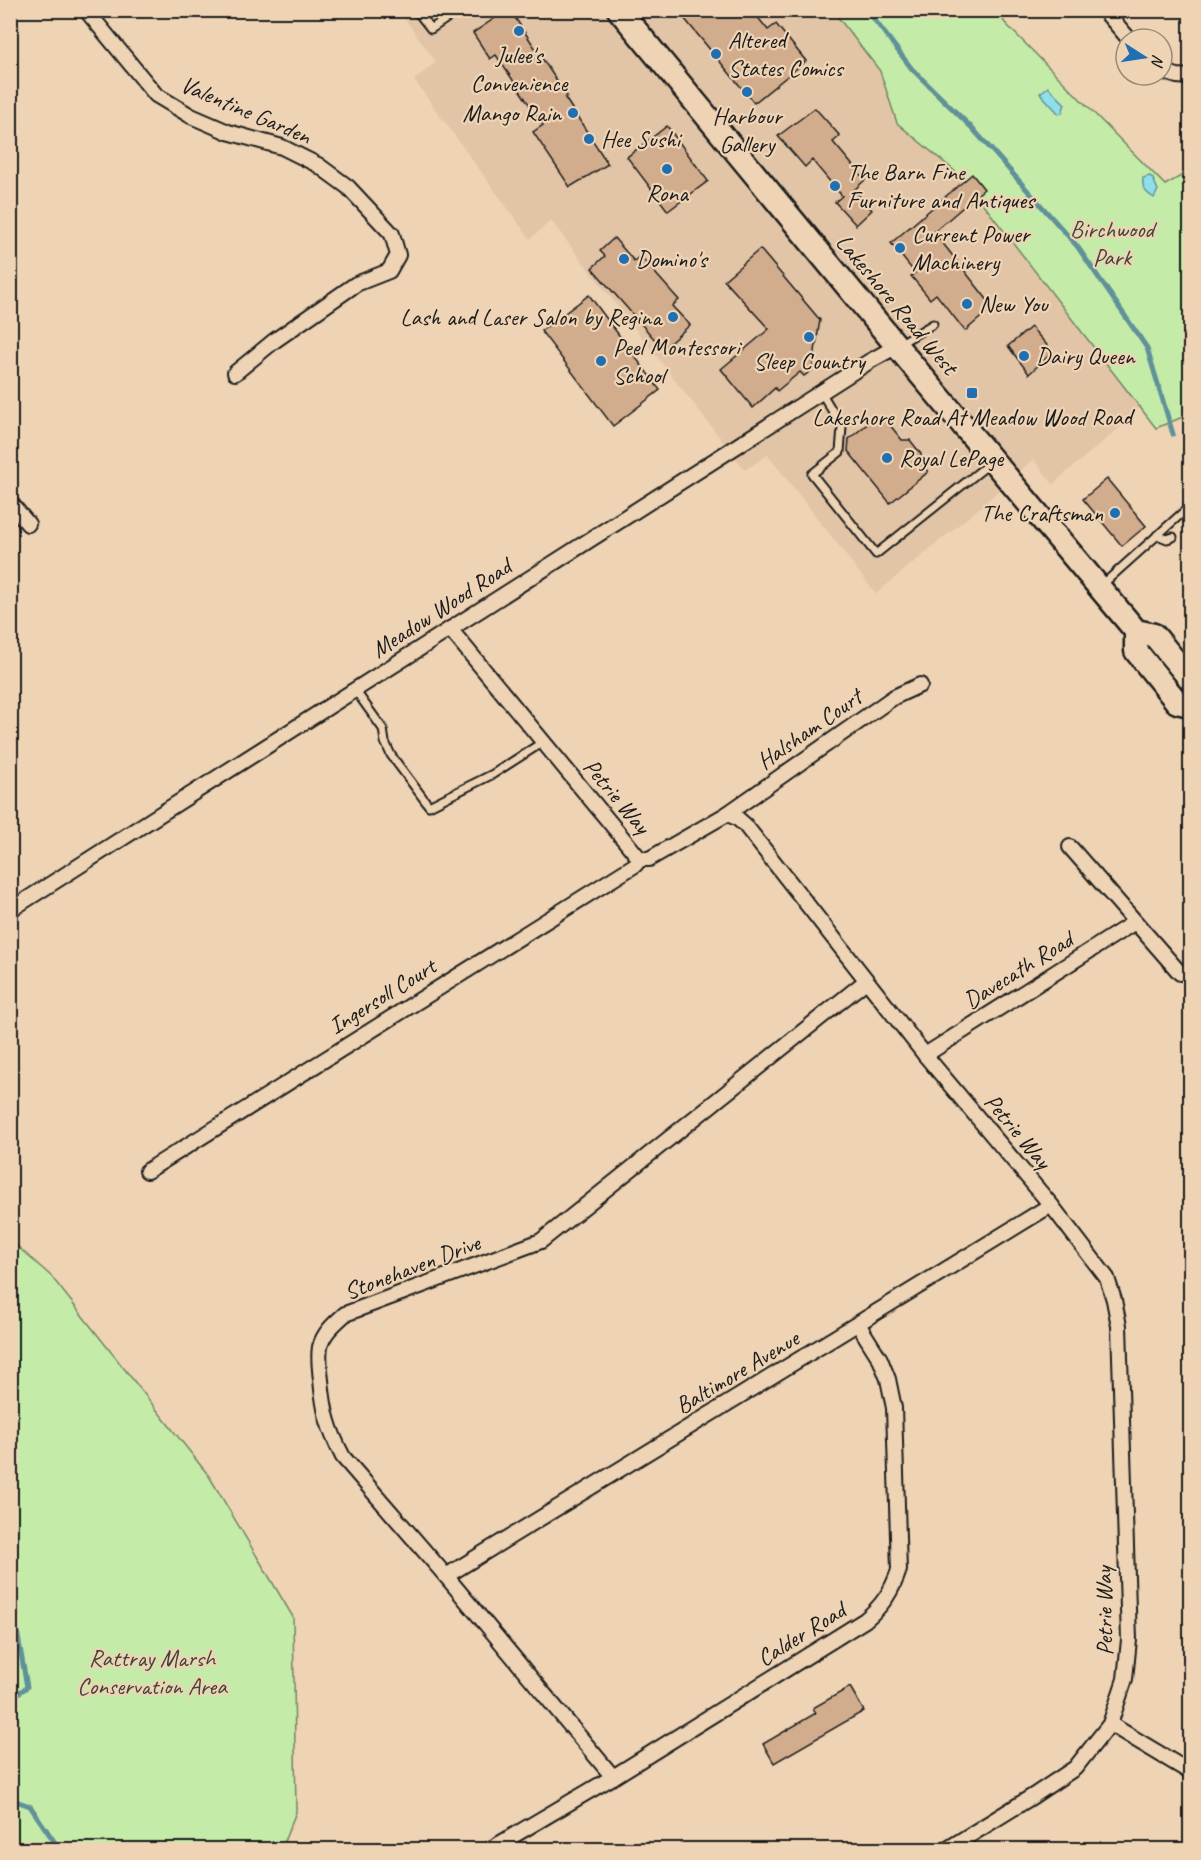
<svg xmlns="http://www.w3.org/2000/svg" width="1201" height="1860" font-family="Caveat,sans-serif">
  <style>
    .built { fill: #e2c5a6 }
    .green { fill: #c4eca8; stroke: #708462; stroke-width: 1.5 }
    .water { fill: #8fdfeb; stroke: #619198; stroke-width: 1.5 }
    .lines { fill: none; stroke-linecap: round; stroke-linejoin: round }
    .stream { stroke: #619198; stroke-width: 5 }
    .building { fill: #d2ad8d; stroke: #1c1c1c; stroke-width: 1.5 }
    .lane-casing { stroke: #1c1c1c; stroke-width: 11 }
    .street-casing { stroke: #1c1c1c; stroke-width: 18 }
    .primary-casing { stroke: #1c1c1c; stroke-width: 27 }
    .lane { stroke: #eed4b5; stroke-width: 7 }
    .street { stroke: #eed4b5; stroke-width: 14 }
    .primary { stroke: #eed4b5; stroke-width: 22 }
    .poi-dot { fill: #1f6fb2; stroke: #eed4b5; stroke-width: 2 }
    .labels { text-anchor: middle; dominant-baseline: central; stroke-width: 4.5; stroke-linejoin: round; paint-order: stroke }
    .poi-label { font-size: 24px; fill: #1c1c1c; stroke: #eed4b5; text-anchor: start }
    .street-label { font-size: 24px; fill: #1c1c1c; stroke: #eed4b5 }
    .park-label { font-size: 24px; fill: #3e4638; stroke: #eed4b5 }
  </style>
  <rect width="100%" height="100%" fill="#eed4b5"/>
  <filter id="ink" filterUnits="userSpaceOnUse"><feTurbulence type="fractalNoise" baseFrequency=".0167" numOctaves="2"/><feDisplacementMap in="SourceGraphic" scale="12" xChannelSelector="R" yChannelSelector="G"/><feConvolveMatrix kernelMatrix="1 2 1 2 8 2 1 2 1" color-interpolation-filters="sRGB"/></filter>
  <g filter="url(#ink)">
    <polygon class="built" points="399,11 838,11 978,191 1139,406 1131,418 1053,484 1033,459 984,504 876,594 768,455 745,470 551,221 530,239 414,80 436,62"/>
    <g class="green">
      <polygon points="833,11 998,11 1005,23 1165,185 1190,171 1190,414 1156,428 963,178 897,123 880,71"/>
      <polygon points="10,1240 51,1276 209,1476 293,1617 296,1812 281,1849 11,1849"/>
    </g>
    <g class="water">
      <polygon points="1048,87 1065,104 1062,113 1059,114 1040,93"/>
      <path d="M 1149,176 L 1152,177 L 1158,190 L 1154,198 C 1145,192 1142,189 1143,178 Z"/>
    </g>
    <g class="lines">
      <g class="stream">
        <polyline points="867,10 912,69 973,129 1077,246 1147,348 1173,434"/>
        <polyline points="10,1512 16,1538 12,1603 27,1687 10,1699"/>
        <polyline points="10,1799 30,1806 60,1850"/>
      </g>
    </g>
    <g class="building">
      <polygon points="507,10 510,10 567,96 565,98 608,164 570,187 533,132 543,125 496,55 490,59 473,33"/>
      <polygon points="693,10 752,10 768,30 776,24 806,61 754,103 684,18"/>
      <polygon points="815,108 840,136 833,142 865,180 854,190 872,210 856,225 835,202 842,196 812,160 805,167 778,136"/>
      <polygon points="667,126 708,181 668,211 627,157"/>
      <polygon points="972,174 984,189 934,232 993,307 965,331 936,294 930,299 911,276 915,273 891,243"/>
      <polygon points="614,238 634,261 640,256 679,300 672,306 690,325 663,349 592,268 605,256 600,251"/>
      <polygon points="760,249 820,320 812,370 804,376 800,372 777,391 775,388 753,408 721,369 769,329 724,280"/>
      <polygon points="589,295 660,390 613,426 541,331"/>
      <polygon points="1031,327 1053,352 1029,374 1008,346"/>
      <polygon points="876,417 885,419 902,440 910,440 921,454 921,462 928,472 890,503 848,451 849,439"/>
      <polygon points="1107,479 1146,526 1122,546 1083,499"/>
      <polygon points="850,1687 864,1711 774,1763 763,1744 816,1713 813,1708"/>
    </g>
    <g class="lines">
      <defs>
        <g id="lane">
          <polyline points="416,10 431,29 459,10"/>
          <polyline points="899,344 933,324"/>
          <polyline points="821,392 842,427 840,452 812,474 876,554 990,463"/>
          <polyline points="1157,535 1167,539 1173,537"/>
          <polyline points="1102,585 1190,506"/>
          <polyline points="355,690 383,729 385,742 391,755 429,806 493,774 543,742"/>
        </g>
        <g id="street">
          <polyline points="86,10 156,95 191,116 228,132 282,147 318,165 348,187 392,234 398,255 389,271 356,284 274,341 235,373"/>
          <polyline points="1104,10 1129,39"/>
          <polyline points="1162,71 1177,76 1190,77"/>
          <polyline points="10,502 28,524"/>
          <polyline points="450,629 640,859 649,859 727,814 737,818 745,825 925,1055 1051,1205 1107,1278 1114,1300 1119,1326 1129,1640 1125,1679 1110,1724 1075,1768 1033,1796 946,1850"/>
          <polyline points="727,814 894,697 920,685"/>
          <polyline points="1070,847 1180,973"/>
          <polyline points="10,910 870,361 897,346"/>
          <polyline points="925,1055 1135,922"/>
          <polyline points="147,1171 635,865 640,859"/>
          <polyline points="446,1576 1051,1205"/>
          <polyline points="1110,1724 1190,1772"/>
          <path d="M 613,1777 L 446,1576 L 343,1457 C 328,1428 324,1412 321,1380 C 320,1369 318,1358 320,1347 C 323,1333 335,1323 345,1314 L 541,1241 L 866,981"/>
          <path d="M 489,1850 L 613,1777 L 865,1620 C 883,1605 892,1591 899,1570 L 894,1408 L 888,1379 L 880,1359 L 858,1324"/>
        </g>
        <g id="primary">
          <polyline points="619,10 910,362 1136,631 1154,635 1190,679"/>
          <polyline points="1136,631 1136,651 1177,702 1190,705"/>
        </g>
      </defs>
      <use href="#lane" class="lane-casing"/>
      <use href="#street" class="street-casing"/>
      <use href="#primary" class="primary-casing"/>
      <use href="#lane" class="lane"/>
      <use href="#street" class="street"/>
      <use href="#primary" class="primary"/>
    </g>
  </g>
  <g class="poi-dot">
    <circle cx="519" cy="31" r="6"/>
    <circle cx="716" cy="54" r="6"/>
    <circle cx="747" cy="92" r="6"/>
    <circle cx="573" cy="113" r="6"/>
    <circle cx="589" cy="139" r="6"/>
    <circle cx="667" cy="169" r="6"/>
    <circle cx="835" cy="186" r="6"/>
    <circle cx="900" cy="248" r="6"/>
    <circle cx="624" cy="259" r="6"/>
    <circle cx="967" cy="304" r="6"/>
    <circle cx="673" cy="317" r="6"/>
    <circle cx="809" cy="337" r="6"/>
    <circle cx="1024" cy="356" r="6"/>
    <circle cx="601" cy="361" r="6"/>
    <rect x="966" y="387" width="12" height="12" rx="3"/>
    <circle cx="887" cy="458" r="6"/>
    <circle cx="1115" cy="513" r="6"/>
  </g>
  <g class="labels">
    <g class="poi-label">
      <text x="728" y="40">Altered<tspan x="728" dy="28">States Comics</tspan></text>
      <text x="519" y="55" text-anchor="middle">Julee's<tspan x="519" dy="28">Convenience</tspan></text>
      <text x="561" y="113" text-anchor="end">Mango Rain</text>
      <text x="747" y="116" text-anchor="middle">Harbour<tspan x="747" dy="28">Gallery</tspan></text>
      <text x="601" y="139">Hee Sushi</text>
      <text x="847" y="172">The Barn Fine<tspan x="847" dy="28">Furniture and Antiques</tspan></text>
      <text x="667" y="193" text-anchor="middle">Rona</text>
      <text x="912" y="234">Current Power<tspan x="912" dy="28">Machinery</tspan></text>
      <text x="636" y="259">Domino's</text>
      <text x="979" y="304">New You</text>
      <text x="661" y="317" text-anchor="end">Lash and Laser Salon by Regina</text>
      <text x="613" y="347">Peel Montessori<tspan x="613" dy="28">School</tspan></text>
      <text x="1036" y="356">Dairy Queen</text>
      <text x="809" y="361" text-anchor="middle">Sleep Country</text>
      <text x="972" y="417" text-anchor="middle">Lakeshore Road At Meadow Wood Road</text>
      <text x="899" y="458">Royal LePage</text>
      <text x="1103" y="513" text-anchor="end">The Craftsman</text>
    </g>
    <g class="street-label">
      <text transform="translate(246 110) rotate(23)">Valentine Garden</text>
      <text transform="translate(897 304) rotate(50)">Lakeshore Road West</text>
      <text transform="translate(441 608) rotate(-33)">Meadow Wood Road</text>
      <text transform="translate(809 729) rotate(-35)">Halsham Court</text>
      <text transform="translate(617 796) rotate(50)">Petrie Way</text>
      <text transform="translate(1018 970) rotate(-32)">Davecath Road</text>
      <text transform="translate(382 996) rotate(-32)">Ingersoll Court</text>
      <text transform="translate(1018 1131) rotate(50)">Petrie Way</text>
      <text transform="translate(412 1267) rotate(-21)">Stonehaven Drive</text>
      <text transform="translate(737 1372) rotate(-31)">Baltimore Avenue</text>
      <text transform="translate(1104 1611) rotate(-91)">Petrie Way</text>
      <text transform="translate(801 1634) rotate(-32)">Calder Road</text>
    </g>
    <g class="park-label">
      <text x="1112" y="229">Birchwood<tspan x="1112" dy="28">Park</tspan></text>
      <text x="152" y="1658">Rattray Marsh<tspan x="152" dy="28">Conservation Area</tspan></text>
    </g>
  </g>
  <rect width="1201" height="1860" fill="none" stroke="#eed4b5" stroke-width="36"/>
  <rect x="18" y="18" width="1165" height="1824" fill="none" stroke="#1c1c1c" stroke-width="2" filter="url(#ink)"/>
  <g transform="translate(1144 57) rotate(102)"><circle r="28" fill="#eed4b5" stroke="#9a8a78" stroke-width="1.5"/>
  <path d="M0-4.5L10 22L0 15L-10 22Z" fill="#1f6fb2"/>
  <text y="-9" font-size="16" font-weight="bold" text-anchor="middle" fill="#1c1c1c">N</text>
  </g>
</svg>
